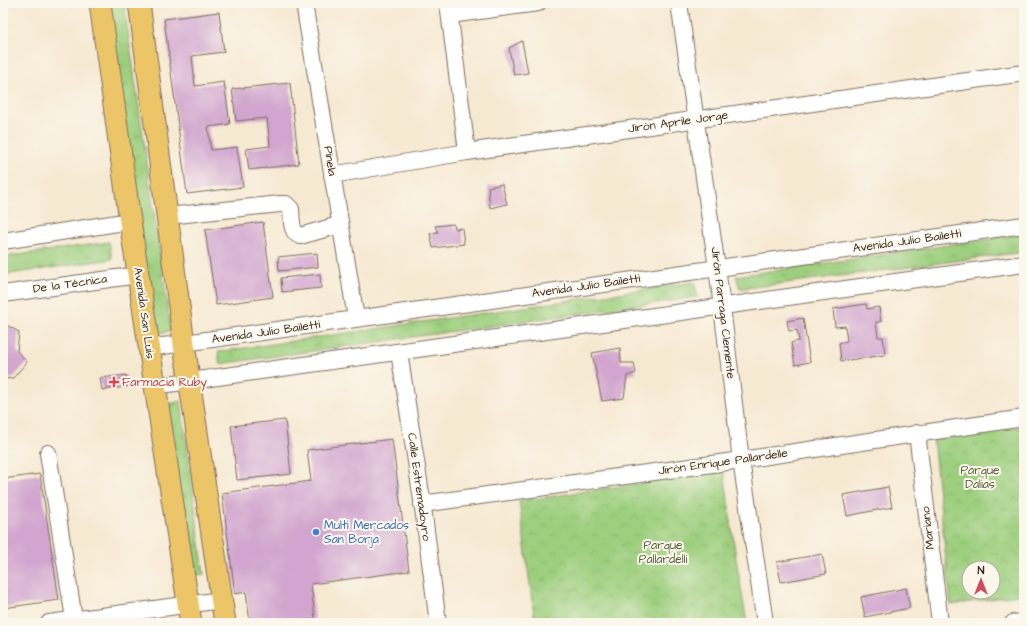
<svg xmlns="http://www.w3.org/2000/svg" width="1027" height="626" font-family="'Architects Daughter',sans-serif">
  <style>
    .grass { fill: url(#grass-tufts); stroke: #6c7c4e }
    .park { fill: url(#park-crowns); stroke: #6c7c4e; fill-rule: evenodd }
    .building { fill: #d1a5cf }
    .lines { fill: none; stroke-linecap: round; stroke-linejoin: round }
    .minor-casing { stroke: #7c6d5d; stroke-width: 18 }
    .major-casing { stroke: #7c6d5d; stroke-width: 23 }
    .minor { stroke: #fff; stroke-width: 16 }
    .major { stroke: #edc569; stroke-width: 21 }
    .health-dot { fill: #e0444e; stroke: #fbf7ec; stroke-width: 1.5 }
    .shop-dot { fill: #3f7fe0; stroke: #fbf7ec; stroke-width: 1.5 }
    .labels { text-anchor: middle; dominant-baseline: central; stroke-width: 4; stroke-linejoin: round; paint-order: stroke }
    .street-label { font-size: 12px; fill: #3b2a1e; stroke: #fbf7ec }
    .health-label { font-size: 12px; fill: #be3a42; stroke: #fbf7ec; text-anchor: start }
    .park-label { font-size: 12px; fill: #585c3b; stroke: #fbf7ec }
    .shop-label { font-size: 12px; fill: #366cbe; stroke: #fbf7ec; text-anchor: start }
  </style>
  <defs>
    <pattern id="grass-tufts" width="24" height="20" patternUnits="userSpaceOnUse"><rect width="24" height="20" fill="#9dcf7e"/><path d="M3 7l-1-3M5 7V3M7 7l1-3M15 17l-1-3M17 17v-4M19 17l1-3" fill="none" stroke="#88b26c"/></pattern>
    <pattern id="park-crowns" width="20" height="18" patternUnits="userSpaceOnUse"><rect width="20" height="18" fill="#9dcf7e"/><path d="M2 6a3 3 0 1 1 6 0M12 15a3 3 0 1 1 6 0" fill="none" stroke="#88b26c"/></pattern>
  </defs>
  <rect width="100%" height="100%" fill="#fbf7ec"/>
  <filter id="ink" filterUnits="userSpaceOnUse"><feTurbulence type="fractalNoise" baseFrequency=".025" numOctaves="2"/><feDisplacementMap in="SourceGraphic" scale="8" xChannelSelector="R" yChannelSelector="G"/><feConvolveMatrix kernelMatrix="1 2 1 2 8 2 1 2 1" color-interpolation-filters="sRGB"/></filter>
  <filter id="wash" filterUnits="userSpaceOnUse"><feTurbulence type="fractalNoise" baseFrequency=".012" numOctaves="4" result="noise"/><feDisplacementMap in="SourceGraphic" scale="16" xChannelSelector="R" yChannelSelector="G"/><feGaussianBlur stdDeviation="0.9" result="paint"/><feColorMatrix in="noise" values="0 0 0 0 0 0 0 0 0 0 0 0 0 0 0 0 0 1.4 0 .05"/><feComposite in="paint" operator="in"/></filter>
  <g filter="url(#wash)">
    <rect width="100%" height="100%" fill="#f6e9d2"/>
    <g class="grass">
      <polygon points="106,3 124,3 171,331 154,334"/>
      <polygon points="1024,234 1024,252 740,289 736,276"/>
      <polygon points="109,242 112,259 3,275 3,257"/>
      <polygon points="694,282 698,297 220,364 218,352"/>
      <polygon points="181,401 204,574 190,576 164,405"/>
    </g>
    <g class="park">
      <path d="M 1024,426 L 1024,594 L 951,605 L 933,439 ZM 969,568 L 993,568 L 993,592 L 969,592 Z"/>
      <polygon points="724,471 736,559 747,623 535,623 519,501"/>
    </g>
    <g id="blocks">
      <g class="building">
        <polygon points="219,12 224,52 192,56 195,86 224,82 230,124 208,127 211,150 237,147 243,187 187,194 164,19"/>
        <polygon points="522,41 528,73 514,75 509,48"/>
        <polygon points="290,83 299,164 249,170 246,149 270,146 267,118 236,121 232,89"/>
        <polygon points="502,184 507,204 490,208 488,187"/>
        <polygon points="263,222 273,297 216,305 205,230"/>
        <polygon points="453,224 456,229 462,228 464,244 433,248 430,233 438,232 435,226"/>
        <polygon points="317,253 318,267 279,271 278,257"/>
        <polygon points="320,274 321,288 282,292 281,278"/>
        <polygon points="866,304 867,309 879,307 881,322 876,322 878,337 883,337 885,355 841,361 839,343 847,341 845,326 835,327 833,309"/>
        <polygon points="803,318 810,362 795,365 791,343 799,341 797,330 789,331 787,321"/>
        <polygon points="3,323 19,332 17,351 27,362 13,378 5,379 3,381"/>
        <polygon points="620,348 621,363 634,363 636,373 627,376 624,398 602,401 592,353"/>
        <polygon points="126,375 127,387 102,390 100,378"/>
        <polygon points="285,420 291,474 237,480 231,426"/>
        <polygon points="392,439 409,571 311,584 315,619 282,623 250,623 246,592 235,594 222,493 311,481 307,450"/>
        <polygon points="40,474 59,600 3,608 3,479"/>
        <polygon points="888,487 892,507 847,516 843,495"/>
        <polygon points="822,554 826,574 781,582 777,562"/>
        <polygon points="906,588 910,608 865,617 861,597"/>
      </g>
    </g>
  </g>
  <g filter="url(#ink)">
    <use href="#blocks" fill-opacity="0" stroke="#7c6d5d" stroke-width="1"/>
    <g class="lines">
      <defs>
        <g id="minor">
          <path d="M 304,3 C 321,108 338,213 356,318"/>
          <polyline points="448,3 467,152"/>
          <polyline points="679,3 718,275 741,460 765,623"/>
          <polyline points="450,15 538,3"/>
          <polyline points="332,175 467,152 1024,73"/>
          <path d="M 168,216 L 280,204 L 286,204 L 291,209 C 292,217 290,233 300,236 L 339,225"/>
          <polyline points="3,241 130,221"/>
          <polyline points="3,294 138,275"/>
          <polyline points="149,348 1024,225"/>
          <polyline points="399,352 422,500 438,623"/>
          <polyline points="154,386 1024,264"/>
          <polyline points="917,433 940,623"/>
          <polyline points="48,453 74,619"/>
          <polyline points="422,504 741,460 1024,418"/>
          <polyline points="49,623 222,600"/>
          <polyline points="1013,623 1024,622"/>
        </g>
        <g id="major">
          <polyline points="100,3 130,221 191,623"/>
          <polyline points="139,3 184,344 225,623"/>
        </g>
      </defs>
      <use href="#minor" class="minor-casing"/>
      <use href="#major" class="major-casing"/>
      <use href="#minor" class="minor"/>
      <use href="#major" class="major"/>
    </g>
  </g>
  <path class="health-dot" d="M112 376h4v4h4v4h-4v4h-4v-4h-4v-4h4z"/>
  <circle class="shop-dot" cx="316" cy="532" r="4"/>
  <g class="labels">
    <g class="street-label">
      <text transform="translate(678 122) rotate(-8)">Jirón Aprile Jorge</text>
      <text transform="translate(330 161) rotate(81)">Pinela</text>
      <text transform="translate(907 241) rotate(-8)">Avenida Julio Bailetti</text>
      <text transform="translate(70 284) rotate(-8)">De la Técnica</text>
      <text transform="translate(586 286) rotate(-8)">Avenida Julio Bailetti</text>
      <text transform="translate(144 313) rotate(82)">Avenida San Luis</text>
      <text transform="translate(723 313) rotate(83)">Jirón Parraga Clemente</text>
      <text transform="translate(266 332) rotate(-8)">Avenida Julio Bailetti</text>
      <text transform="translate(723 462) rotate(-8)">Jirón Enrique Pallardelle</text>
      <text transform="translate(419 487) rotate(82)">Calle Estremadoyro</text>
      <text transform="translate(928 528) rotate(-97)">Mariano</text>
    </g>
    <g class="health-label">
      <text x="122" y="382">Farmacia Ruby</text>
    </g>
    <g class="park-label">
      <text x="980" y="470">Parque<tspan x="980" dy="14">Dalias</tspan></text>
      <text x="663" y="545">Parque<tspan x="663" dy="14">Pallardelli</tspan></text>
    </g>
    <g class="shop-label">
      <text x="324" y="525">Multi Mercados<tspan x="324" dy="14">San Borja</tspan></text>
    </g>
  </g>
  <rect width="1027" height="626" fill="none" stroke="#fbf7ec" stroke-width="16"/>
  <g transform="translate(981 580)"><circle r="19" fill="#fbf7ec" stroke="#aea59a"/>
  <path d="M0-3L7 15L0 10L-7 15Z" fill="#d1495b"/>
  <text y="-6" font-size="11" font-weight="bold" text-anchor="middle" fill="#3b2a1e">N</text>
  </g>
</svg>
